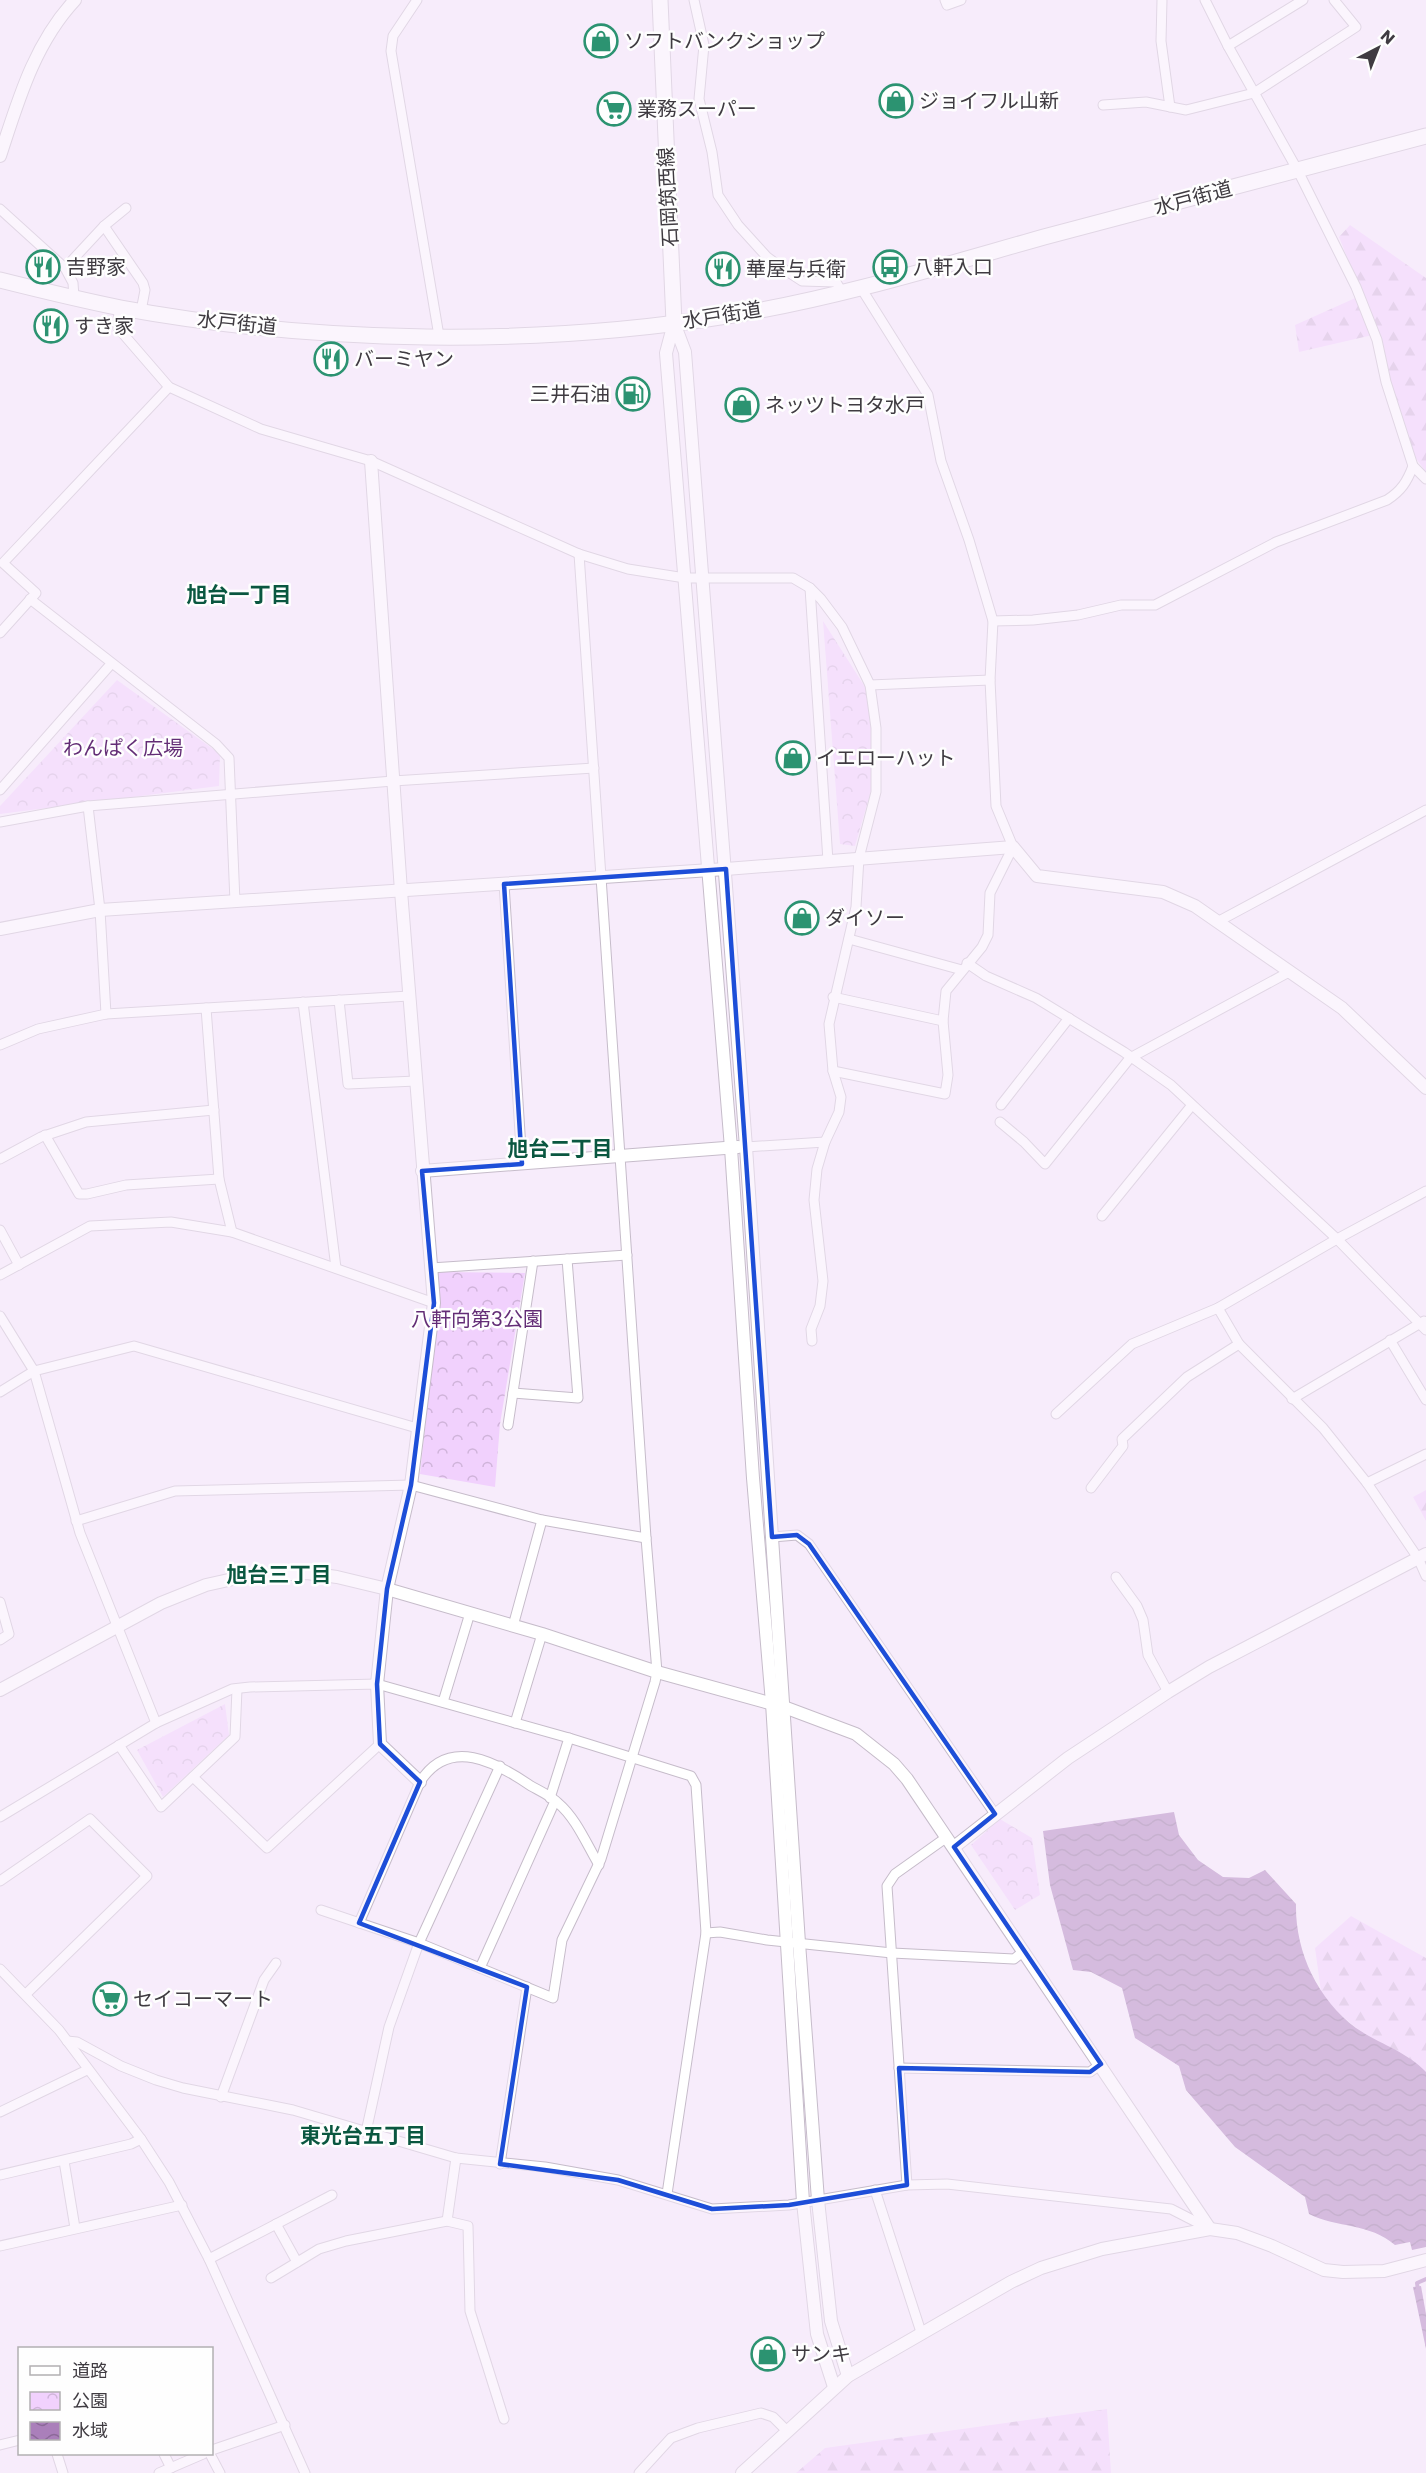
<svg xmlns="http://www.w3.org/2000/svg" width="1426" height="2473" font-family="Poppins,'Noto Sans JP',sans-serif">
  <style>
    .forest { fill: url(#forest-firs) }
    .park { fill: url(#park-crowns) }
    .water { fill: url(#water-waves) }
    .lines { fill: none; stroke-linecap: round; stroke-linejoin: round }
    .stream { stroke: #aa7fba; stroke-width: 4 }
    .minor-casing { stroke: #c6bcca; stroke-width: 11 }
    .tertiary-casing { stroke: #c6bcca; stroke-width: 14 }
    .primary-casing { stroke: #c6bcca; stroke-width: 17 }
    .trunk-casing { stroke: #c6bcca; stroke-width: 17 }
    .minor { stroke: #fff; stroke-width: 9 }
    .tertiary { stroke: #fff; stroke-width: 12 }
    .primary { stroke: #fff; stroke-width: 15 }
    .trunk { stroke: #fff; stroke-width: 15 }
    .marked { fill: none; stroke: #1d4ed8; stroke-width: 4.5; stroke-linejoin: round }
    .labels { text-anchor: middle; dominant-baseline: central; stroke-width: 5; stroke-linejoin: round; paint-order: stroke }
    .poi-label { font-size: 20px; fill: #3f3b41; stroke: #fefefe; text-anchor: start }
    .street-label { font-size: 20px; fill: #3f3b41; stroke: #fefefe }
    .park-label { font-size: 20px; fill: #632d76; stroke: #fefefe }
    .neighbourhood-label { font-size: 21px; font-weight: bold; fill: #0a5740; stroke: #fefefe }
  </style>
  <defs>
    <pattern id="forest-firs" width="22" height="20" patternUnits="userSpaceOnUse" patternTransform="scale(1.5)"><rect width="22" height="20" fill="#f1d1fd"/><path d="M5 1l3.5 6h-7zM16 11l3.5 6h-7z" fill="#d0b4da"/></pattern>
    <pattern id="park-crowns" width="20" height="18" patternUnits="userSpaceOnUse" patternTransform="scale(1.5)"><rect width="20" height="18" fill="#f1d1fd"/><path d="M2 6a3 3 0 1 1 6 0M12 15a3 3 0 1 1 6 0" fill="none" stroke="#d0b4da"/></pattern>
    <pattern id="water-waves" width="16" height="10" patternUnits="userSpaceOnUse" patternTransform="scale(1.5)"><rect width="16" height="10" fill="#aa7fba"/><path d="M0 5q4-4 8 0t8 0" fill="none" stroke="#8c6999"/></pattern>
  </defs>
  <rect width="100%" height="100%" fill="#f7ecfb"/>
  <g class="forest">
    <polygon points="1350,225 1426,278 1426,472 1409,449 1377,334 1299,352 1295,325 1362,295 1339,237"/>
    <polygon points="1426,1490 1426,1521 1413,1497"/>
    <polygon points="1351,1916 1426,1958 1426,2087 1322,1999 1315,1948"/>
    <polygon points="1107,2409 1111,2473 796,2473 825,2448"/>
  </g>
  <g class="park">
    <polygon points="823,621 867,690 872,733 873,784 855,846 840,844"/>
    <polygon points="117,680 220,754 219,786 0,814 0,806"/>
    <polygon points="436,1272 525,1273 500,1424 495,1487 420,1474 439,1300"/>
    <polygon points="225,1704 229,1735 163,1797 137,1750"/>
    <polygon points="1000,1819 1032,1838 1040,1895 1015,1910 971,1845"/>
  </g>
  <g class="water">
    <path d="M 1174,1812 L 1179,1835 L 1198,1860 L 1223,1877 L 1249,1878 L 1265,1870 L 1296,1904 C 1295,1951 1317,1999 1356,2028 C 1379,2044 1406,2051 1426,2072 L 1426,2247 L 1412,2250 L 1410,2242 L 1395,2245 C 1370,2223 1337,2228 1309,2214 L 1305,2197 L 1235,2147 L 1186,2090 L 1179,2066 L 1135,2038 L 1122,1988 L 1091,1972 L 1073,1970 L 1050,1885 L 1043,1831 Z"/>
    <polygon points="1421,2286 1426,2314 1426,2349 1413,2287"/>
  </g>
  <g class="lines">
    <polyline class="stream" points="1418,2290 1417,2283 1426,2279"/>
    <defs>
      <g id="minor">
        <polyline points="417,0 393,36 391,51 439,336"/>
        <polyline points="694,0 704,45 699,99 712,152 718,195 738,225 767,257 785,270 802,281 836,282 842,292"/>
        <polyline points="945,0 947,5 961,0"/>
        <polyline points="1162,0 1161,41 1170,107"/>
        <polyline points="1205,0 1228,46 1298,171 1356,287 1377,340 1386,382 1413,466 1426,479"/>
        <polyline points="1228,46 1303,0"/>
        <polyline points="1103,105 1146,102 1186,110 1254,93 1356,27 1334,0"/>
        <polyline points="0,209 65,268 73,283 74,297"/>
        <polyline points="104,226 143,283 145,290 141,311"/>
        <polyline points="65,268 104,226 126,208"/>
        <polyline points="119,308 118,328 169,387 261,429 371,461 579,554 628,569 685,578 793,578 810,588 821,599 842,627 870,685 876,728 876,792 859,858 856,907 829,1024 833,1071 841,1097 839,1112 825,1142 817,1169 814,1200 823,1281 820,1306 811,1329 812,1341"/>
        <polyline points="810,588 828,861"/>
        <polyline points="30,599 216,744 229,758 235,902"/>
        <path d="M 993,621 L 1033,620 L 1078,615 L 1121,605 L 1155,605 L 1276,542 L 1387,500 C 1401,491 1407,482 1413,466"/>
        <polyline points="0,633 36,593 3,563 169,387"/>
        <polyline points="870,685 990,680"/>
        <polyline points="0,790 111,664"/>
        <polyline points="88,806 100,910 106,1014"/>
        <polyline points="0,822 88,806 393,781 594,768"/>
        <polyline points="504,884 522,1164"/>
        <polyline points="1219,921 1426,810"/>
        <polyline points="849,939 962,970"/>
        <polyline points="967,963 986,976 1036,998 1124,1052 1171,1085 1337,1239 1426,1330"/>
        <polyline points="833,997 943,1021"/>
        <polyline points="339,1000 348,1084 416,1081"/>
        <polyline points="303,1002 336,1268"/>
        <polyline points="206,1008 219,1179 232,1232"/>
        <polyline points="0,1045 38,1029 106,1014 409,996"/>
        <polyline points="833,1071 945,1094 948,1075 943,1021 946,991 982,947 988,935 990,893 1013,847 996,806 990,680 993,621 969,540 941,461 928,395 861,288"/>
        <polyline points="1001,1105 1069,1018"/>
        <polyline points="1000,1122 1024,1142 1045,1164 1130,1058 1289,972"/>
        <polyline points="45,1135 79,1194 87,1194 126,1185 219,1179"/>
        <polyline points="746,1147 825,1142"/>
        <polyline points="0,1159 41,1137 86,1122 214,1110"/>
        <polyline points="1102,1216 1192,1105"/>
        <polyline points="0,1230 19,1265"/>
        <polyline points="431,1268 627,1255"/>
        <polyline points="0,1275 90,1226 171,1222 232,1232 434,1303"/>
        <polyline points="1218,1308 1239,1344 1323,1428 1367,1483 1418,1558 1426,1576"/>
        <polyline points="0,1316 34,1371 80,1533 156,1723"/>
        <polyline points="1390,1340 1426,1400"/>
        <polyline points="0,1392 34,1371 134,1346 417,1428"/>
        <polyline points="513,1393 578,1398 567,1259"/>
        <polyline points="1292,1399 1424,1321"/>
        <polyline points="1056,1414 1132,1344 1218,1308 1337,1239 1426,1191"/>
        <polyline points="508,1425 533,1261"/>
        <polyline points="1367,1483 1426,1454"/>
        <polyline points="1091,1488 1123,1446 1122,1439 1187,1377 1239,1344"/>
        <polyline points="76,1521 175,1491 411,1485 542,1520 646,1538"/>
        <polyline points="772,1537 797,1535 809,1544 995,1814"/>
        <polyline points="1116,1577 1137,1606 1143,1620 1148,1655 1168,1692"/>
        <polyline points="0,1602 9,1634 0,1640"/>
        <polyline points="513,1626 542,1520"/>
        <polyline points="443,1702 470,1613"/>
        <polyline points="515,1723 542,1634"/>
        <polyline points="119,1745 161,1807 235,1737 237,1689"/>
        <polyline points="193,1777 267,1848 380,1744"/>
        <polyline points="550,1798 569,1738"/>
        <polyline points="0,1817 156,1723 232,1689 250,1687 377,1684 569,1738 691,1776 696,1785 706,1933 667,2194"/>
        <polyline points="0,1881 90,1819 147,1876 26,1994"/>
        <polyline points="321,1910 419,1943 553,1998 562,1940 601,1859 655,1682 657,1672 646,1538 579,554"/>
        <path d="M 359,1923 L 420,1782 C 449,1736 496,1762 531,1786 C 540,1791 551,1796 558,1803 C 576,1818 587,1845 599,1865"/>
        <polyline points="706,1933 720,1932 767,1940 892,1953 1014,1959 1024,1951"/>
        <polyline points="480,1968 555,1801"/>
        <polyline points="0,1969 59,2030 141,2139 169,2182 209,2259 305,2473"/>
        <polyline points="67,2041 77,2042 121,2066 156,2080 183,2088 293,2110 456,2158 545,2167 618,2180 712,2209 789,2205 907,2185 947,2184 1171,2209 1210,2229"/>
        <polyline points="899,2068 1090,2072 1101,2064"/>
        <polyline points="221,2097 264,1980 276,1963"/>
        <polyline points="0,2112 87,2070"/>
        <polyline points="366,2132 389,2027 419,1943 500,1766"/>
        <polyline points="64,2161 75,2228"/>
        <polyline points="500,2164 527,1987"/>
        <polyline points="0,2175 131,2144 141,2139"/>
        <polyline points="907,2185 887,1886 895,1874 947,1837"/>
        <polyline points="875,2190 921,2332"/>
        <polyline points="447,2221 456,2158"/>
        <polyline points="276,2224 297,2262"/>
        <polyline points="0,2246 182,2205"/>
        <polyline points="209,2259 332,2195"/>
        <polyline points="271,2278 319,2249 346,2241 447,2221 468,2226 470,2311 504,2419"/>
        <polyline points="0,2445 20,2440"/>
        <polyline points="212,2450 285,2425"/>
        <polyline points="57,2454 63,2473"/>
        <polyline points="164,2454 171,2468"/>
        <polyline points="210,2454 220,2473"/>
        <polyline points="159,2473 203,2454"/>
        <polyline points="639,2473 671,2438 698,2428 761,2413 773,2417 787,2431"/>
      </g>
      <g id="tertiary">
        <path d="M 0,156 C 18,101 34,44 75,0"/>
        <polyline points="674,323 666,353 731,1148 753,1478 772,1703 803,2202 817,2334 834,2387"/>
        <polyline points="674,323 685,352 746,1147 799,1943 818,2200 831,2321 848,2376"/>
        <polyline points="371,461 401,891 434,1303 411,1485 387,1589 377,1684 380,1744 420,1782"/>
        <polyline points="0,929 100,910 726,869 1013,847 1037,876 1163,892 1195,906 1342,1008 1426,1088"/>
        <polyline points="422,1171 738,1147"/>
        <polyline points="0,1690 161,1603 206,1585 242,1577 307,1573 337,1577 387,1589 542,1634 657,1672 784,1707 856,1734 894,1764 907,1779 1210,2229"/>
        <polyline points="954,1847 1068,1758 1168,1692 1209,1667 1426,1554"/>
        <polyline points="742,2473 848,2376 1011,2282 1041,2268 1102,2249 1210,2229 1237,2233 1272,2246 1324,2270 1343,2272 1384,2271 1426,2260"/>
      </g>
      <polyline id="primary" points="660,0 674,323"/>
      <path id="trunk" d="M 0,280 C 40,290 81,300 121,308 C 318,344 535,347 733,315 C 838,298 941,266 1044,237 C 1171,203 1299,170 1426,136"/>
    </defs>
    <use href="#minor" class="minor-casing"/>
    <use href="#tertiary" class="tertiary-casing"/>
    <use href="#primary" class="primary-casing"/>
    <use href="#trunk" class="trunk-casing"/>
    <use href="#minor" class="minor"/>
    <use href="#tertiary" class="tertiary"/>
    <use href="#primary" class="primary"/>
    <use href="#trunk" class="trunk"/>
  </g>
  <path d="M0 0H1426V2473H0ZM 726,869 L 772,1537 L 797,1535 L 809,1544 L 995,1814 L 954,1847 L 1101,2064 L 1090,2072 L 899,2068 L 907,2185 L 789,2205 L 712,2209 L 618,2180 L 500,2164 L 527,1987 L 359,1923 L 420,1782 L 380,1744 L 377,1684 L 387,1589 L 411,1485 L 434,1303 L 422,1171 L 522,1164 L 504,884 Z" fill="#f7ecfb" fill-opacity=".55" fill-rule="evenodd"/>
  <path class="marked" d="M 726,869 L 772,1537 L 797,1535 L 809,1544 L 995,1814 L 954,1847 L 1101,2064 L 1090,2072 L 899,2068 L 907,2185 L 789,2205 L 712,2209 L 618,2180 L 500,2164 L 527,1987 L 359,1923 L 420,1782 L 380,1744 L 377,1684 L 387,1589 L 411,1485 L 434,1303 L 422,1171 L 522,1164 L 504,884 Z"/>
  <defs>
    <symbol id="shop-ring" viewBox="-11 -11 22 22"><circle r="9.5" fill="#fefefe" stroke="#2c9371" stroke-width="1.5"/><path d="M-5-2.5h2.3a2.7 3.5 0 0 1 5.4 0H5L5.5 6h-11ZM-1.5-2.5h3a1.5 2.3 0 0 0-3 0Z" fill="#2c9371"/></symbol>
    <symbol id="supermarket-ring" viewBox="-11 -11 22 22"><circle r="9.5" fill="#fefefe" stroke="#2c9371" stroke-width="1.5"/><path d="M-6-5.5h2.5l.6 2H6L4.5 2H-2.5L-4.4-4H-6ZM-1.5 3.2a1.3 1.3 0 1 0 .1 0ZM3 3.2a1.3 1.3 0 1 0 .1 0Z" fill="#2c9371"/></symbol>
    <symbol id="restaurant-ring" viewBox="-11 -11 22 22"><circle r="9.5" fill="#fefefe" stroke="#2c9371" stroke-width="1.5"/><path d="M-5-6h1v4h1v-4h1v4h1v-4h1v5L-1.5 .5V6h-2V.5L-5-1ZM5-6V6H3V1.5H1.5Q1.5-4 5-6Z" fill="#2c9371"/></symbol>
    <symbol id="bus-ring" viewBox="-11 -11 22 22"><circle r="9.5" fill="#fefefe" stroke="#2c9371" stroke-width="1.5"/><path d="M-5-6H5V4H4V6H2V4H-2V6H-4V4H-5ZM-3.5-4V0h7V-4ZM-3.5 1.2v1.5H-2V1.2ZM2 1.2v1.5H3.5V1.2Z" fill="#2c9371"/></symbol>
    <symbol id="fuel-ring" viewBox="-11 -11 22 22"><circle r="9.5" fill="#fefefe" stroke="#2c9371" stroke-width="1.5"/><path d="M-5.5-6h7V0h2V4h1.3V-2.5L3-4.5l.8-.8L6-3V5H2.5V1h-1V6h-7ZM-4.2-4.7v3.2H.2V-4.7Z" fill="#2c9371"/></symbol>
  </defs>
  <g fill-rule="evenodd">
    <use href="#shop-ring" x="582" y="22" width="38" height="38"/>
    <use href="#shop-ring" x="877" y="82" width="38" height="38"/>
    <use href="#supermarket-ring" x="595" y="90" width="38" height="38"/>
    <use href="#restaurant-ring" x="24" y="248" width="38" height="38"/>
    <use href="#bus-ring" x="871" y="248" width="38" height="38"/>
    <use href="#restaurant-ring" x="704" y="250" width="38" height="38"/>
    <use href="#restaurant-ring" x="32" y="307" width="38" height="38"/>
    <use href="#restaurant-ring" x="312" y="340" width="38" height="38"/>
    <use href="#fuel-ring" x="614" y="375" width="38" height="38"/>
    <use href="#shop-ring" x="723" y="386" width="38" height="38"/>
    <use href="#shop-ring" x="774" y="739" width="38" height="38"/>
    <use href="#shop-ring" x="783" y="899" width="38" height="38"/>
    <use href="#supermarket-ring" x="91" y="1980" width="38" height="38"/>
    <use href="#shop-ring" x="749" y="2335" width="38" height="38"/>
  </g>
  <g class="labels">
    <g class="poi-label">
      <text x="624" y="41">ソフトバンクショップ</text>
      <text x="919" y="101">ジョイフル山新</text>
      <text x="637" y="109">業務スーパー</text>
      <text x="66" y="267">吉野家</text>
      <text x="913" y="267">八軒入口</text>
      <text x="746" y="269">華屋与兵衛</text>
      <text x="74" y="326">すき家</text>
      <text x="354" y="359">バーミヤン</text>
      <text x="610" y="394" text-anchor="end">三井石油</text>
      <text x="765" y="405">ネッツトヨタ水戸</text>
      <text x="816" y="758">イエローハット</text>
      <text x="825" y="918">ダイソー</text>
      <text x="133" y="1999">セイコーマート</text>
      <text x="791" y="2354">サンキ</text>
    </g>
    <g class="street-label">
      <text transform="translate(668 197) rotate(-93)">石岡筑西線</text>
      <text transform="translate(1193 198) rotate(-15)">水戸街道</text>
      <text transform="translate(722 315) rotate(-9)">水戸街道</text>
      <text transform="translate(237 323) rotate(6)">水戸街道</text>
    </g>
    <g class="park-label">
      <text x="123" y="748">わんぱく広場</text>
      <text x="477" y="1319">八軒向第3公園</text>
    </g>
    <g class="neighbourhood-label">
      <text x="239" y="594">旭台一丁目</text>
      <text x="560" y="1148">旭台二丁目</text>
      <text x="279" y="1574">旭台三丁目</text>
      <text x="363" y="2135">東光台五丁目</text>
    </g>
  </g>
  <rect x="18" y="2347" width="195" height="108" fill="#fefefe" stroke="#b2b0b2" stroke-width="1.5"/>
  <rect x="30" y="2366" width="30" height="9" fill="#ffffff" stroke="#b2b0b2" stroke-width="1.5"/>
  <text x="72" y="2377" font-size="18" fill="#3f3b41">道路</text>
  <rect x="30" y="2392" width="30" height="18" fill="url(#park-crowns)" stroke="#b2b0b2" stroke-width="1.5"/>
  <text x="72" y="2407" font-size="18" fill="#3f3b41">公園</text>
  <rect x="30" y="2422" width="30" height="18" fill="url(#water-waves)" stroke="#b2b0b2" stroke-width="1.5"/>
  <text x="72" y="2437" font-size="18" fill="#3f3b41">水域</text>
  <g transform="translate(1378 48) rotate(42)" stroke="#fefefe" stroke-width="4.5" paint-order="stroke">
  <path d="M0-4.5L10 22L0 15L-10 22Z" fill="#3f3b41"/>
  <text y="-9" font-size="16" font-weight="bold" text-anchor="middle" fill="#3f3b41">N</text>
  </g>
</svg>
